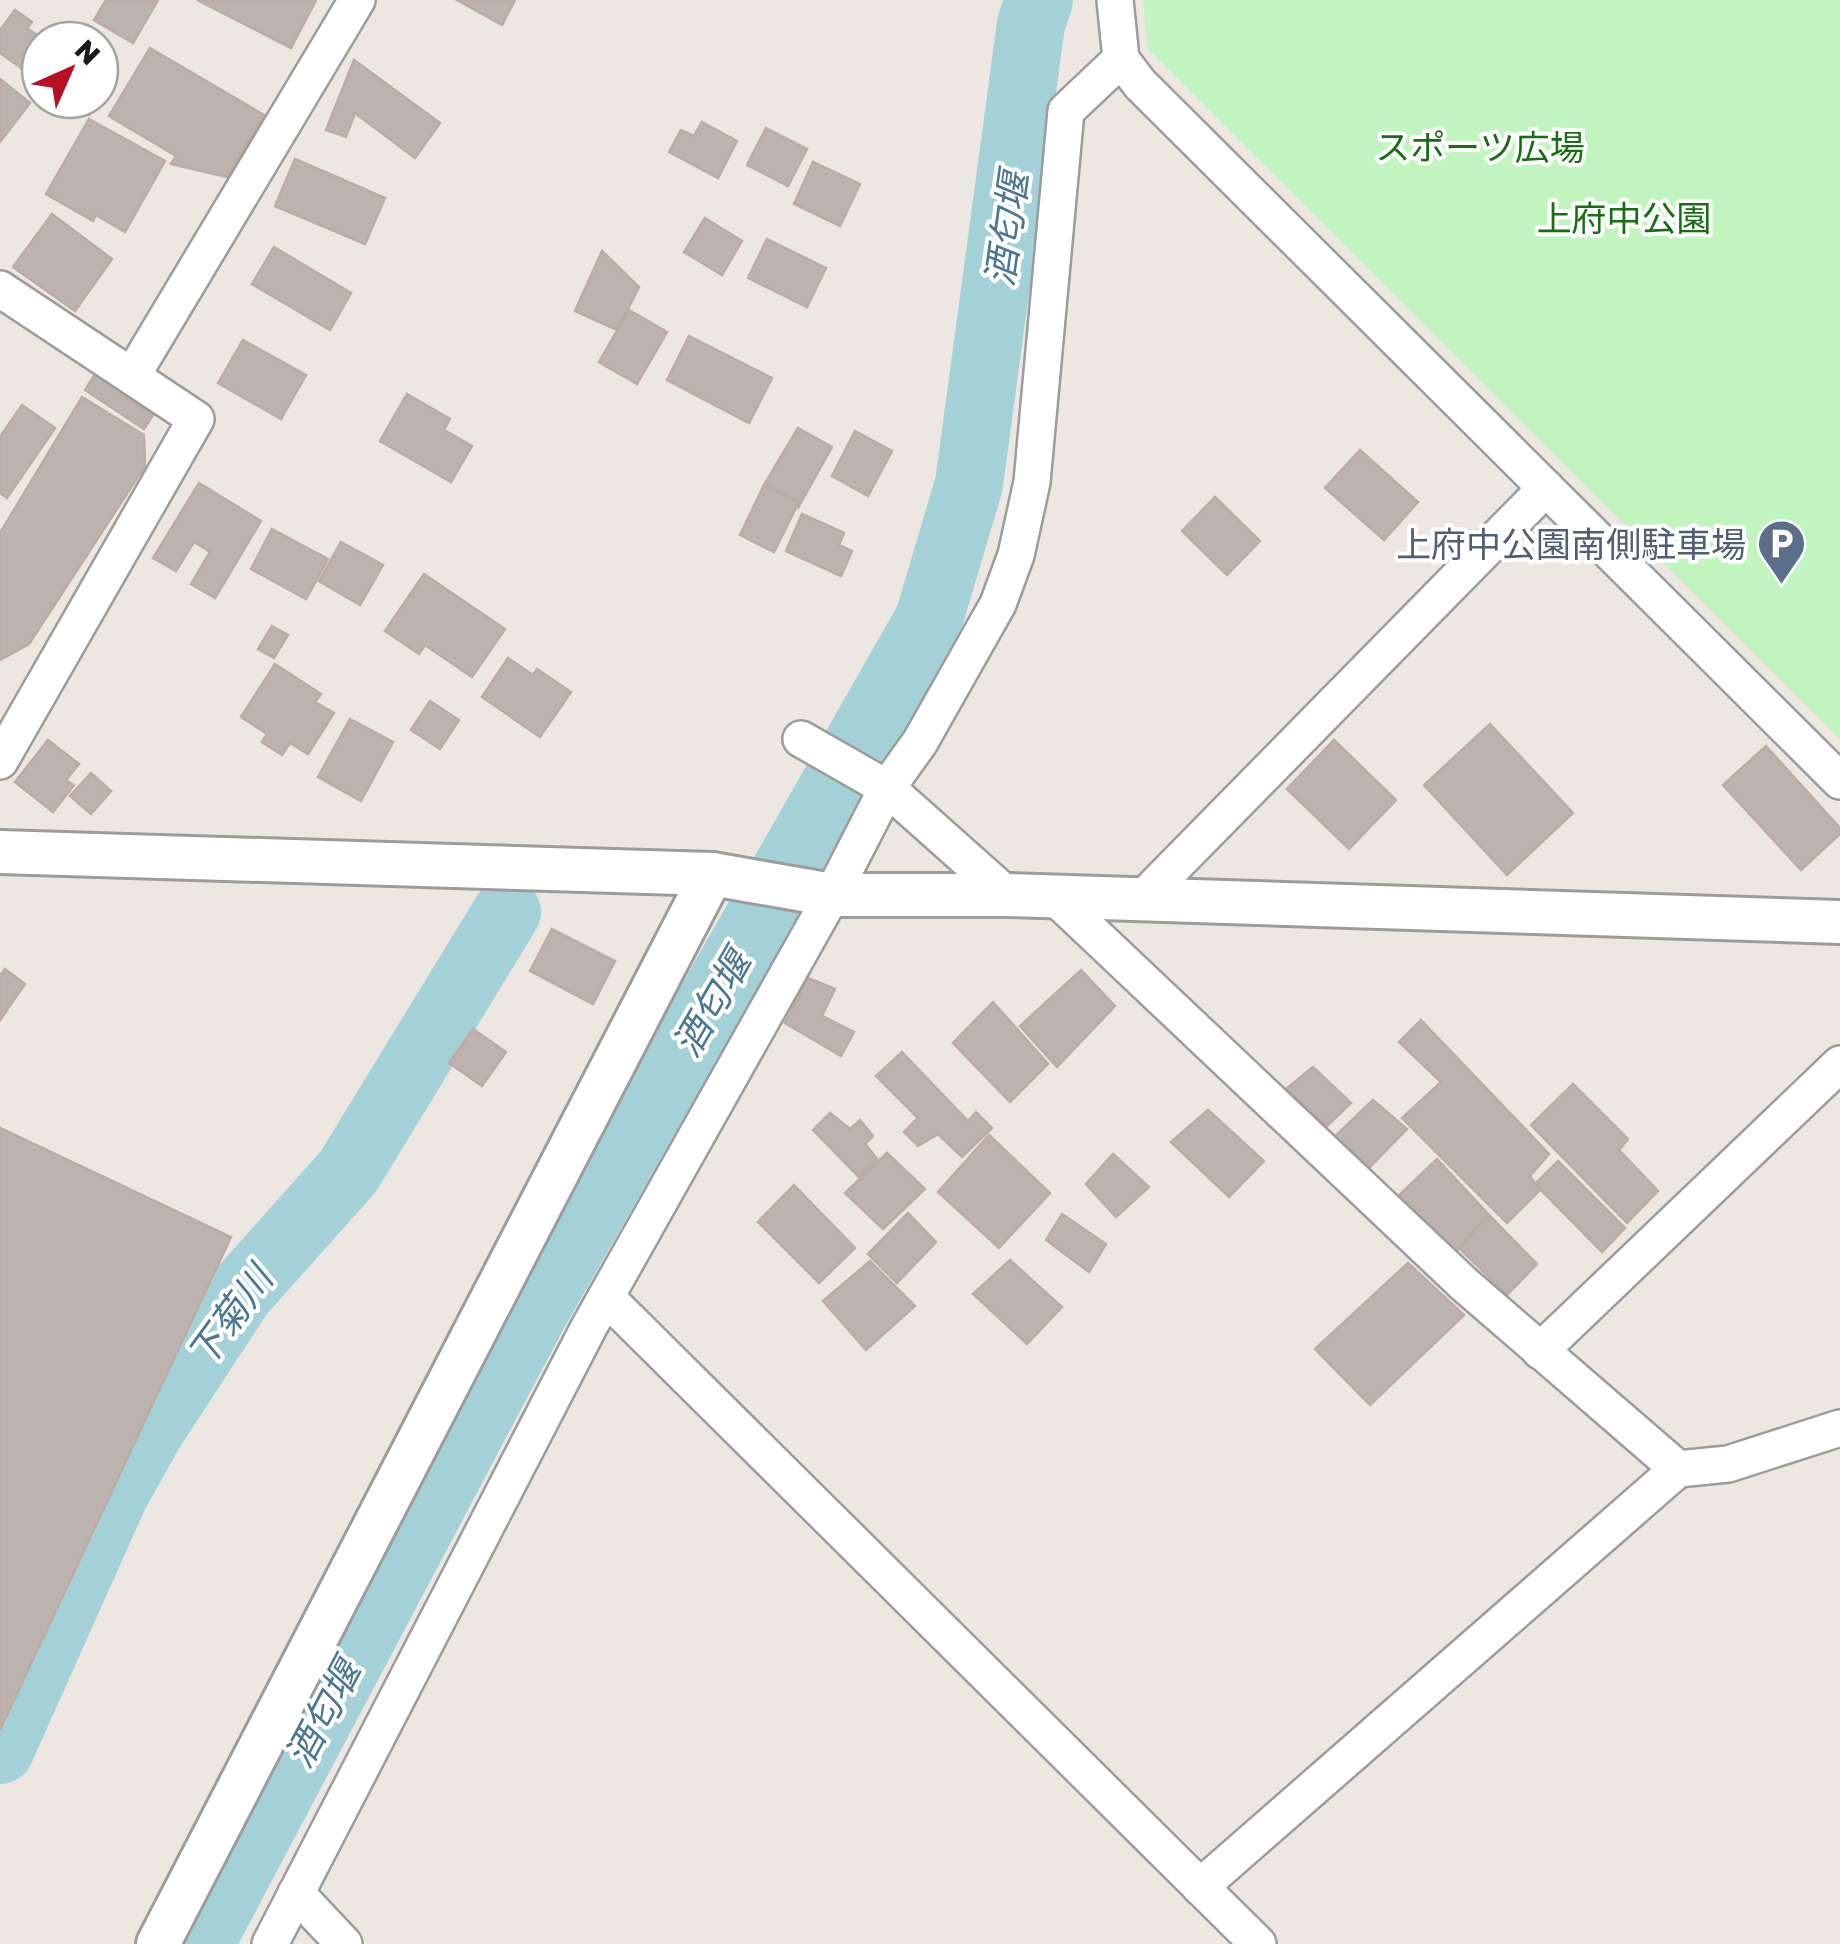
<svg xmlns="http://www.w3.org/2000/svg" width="1840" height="1944" font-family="'Golos Text','Noto Sans JP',sans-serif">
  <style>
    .park { fill: #c2f4c0 }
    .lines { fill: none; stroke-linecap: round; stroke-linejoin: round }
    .river { stroke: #a4d1d7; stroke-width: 68 }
    .building { fill: #bcb2ae; stroke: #bcaca5; stroke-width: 2.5 }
    .minor-casing { stroke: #9c9c9c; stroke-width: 40 }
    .tertiary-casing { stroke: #9c9c9c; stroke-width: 48 }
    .minor { stroke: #fff; stroke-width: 35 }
    .tertiary { stroke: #fff; stroke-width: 42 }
    .labels { text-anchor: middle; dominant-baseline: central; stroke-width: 8; stroke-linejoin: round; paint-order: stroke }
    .park-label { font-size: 35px; fill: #166f13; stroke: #fff }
    .service-label { font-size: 35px; fill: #4e5e75; stroke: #fff; text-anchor: end }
    .water-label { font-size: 38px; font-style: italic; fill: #4a7894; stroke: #fff }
  </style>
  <rect width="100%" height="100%" fill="#ece7e1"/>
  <polygon class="park" points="1143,0 1840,0 1840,739 1148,49"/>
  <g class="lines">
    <g class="river">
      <polyline points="0,1750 115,1493 151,1429 240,1293 348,1172 507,912"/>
      <polyline points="200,1944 533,1314 929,619 969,484 1031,24 1039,0"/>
    </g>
  </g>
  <g class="building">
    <polygon points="106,0 158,0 133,43 94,20"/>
    <polygon points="197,0 316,0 291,48"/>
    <polygon points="457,0 515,0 502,25"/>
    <polygon points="15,10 32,22 27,28 44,40 24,70 0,53 0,30"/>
    <polygon points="150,48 264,115 227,177 171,164 176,156 109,116"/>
    <polygon points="354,60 440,123 415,158 355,113 346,137 326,130"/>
    <polygon points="0,79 30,103 0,142"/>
    <polygon points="60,100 98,100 89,115"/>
    <polygon points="89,119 165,161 125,232 96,215 93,221 46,194"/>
    <polygon points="702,122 737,141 718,178 669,152 681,130 694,136"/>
    <polygon points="766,128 807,149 788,186 747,165"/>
    <polygon points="295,159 385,198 365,244 275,206"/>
    <polygon points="813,162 860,184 840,226 794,204"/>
    <polygon points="52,214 112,259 75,311 13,267"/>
    <polygon points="705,218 742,241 722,275 684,252"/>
    <polygon points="767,239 826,268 807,307 748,278"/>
    <polygon points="274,247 351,293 330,330 252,284"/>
    <polygon points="602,251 639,287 617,330 575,311"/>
    <polygon points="629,310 667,332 637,384 599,362"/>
    <polygon points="689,336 772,378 749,423 667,380"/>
    <polygon points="243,340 306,375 281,419 218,383"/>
    <polygon points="102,363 129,381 120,394 153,415 144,429 85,390"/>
    <polygon points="407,394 450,419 444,430 472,446 451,482 380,441"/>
    <polygon points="82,397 144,435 145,466 29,644 0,660 0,533"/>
    <polygon points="22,405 55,428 7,498 0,493 0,437"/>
    <polygon points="798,428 832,447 799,506 799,502 764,485"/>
    <polygon points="855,431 892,451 868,496 832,476"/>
    <polygon points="1360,450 1418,502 1384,540 1325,488"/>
    <polygon points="199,483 261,521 215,598 191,584 210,552 194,542 176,571 153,558"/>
    <polygon points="764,485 799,502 774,552 740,535"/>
    <polygon points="1215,497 1260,541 1227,575 1182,531"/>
    <polygon points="802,514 844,533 839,545 852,551 841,576 786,551"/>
    <polygon points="272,529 328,559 306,599 251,569"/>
    <polygon points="341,542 383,565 360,605 319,581"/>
    <polygon points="424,574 505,629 472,677 425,645 419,654 385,631"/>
    <polygon points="272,626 288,635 274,658 258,649"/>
    <polygon points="508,658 533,675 537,669 571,692 540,737 482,697"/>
    <polygon points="275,664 321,694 315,702 334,713 308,754 290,743 282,755 262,742 267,734 241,717"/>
    <polygon points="430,701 459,720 440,749 411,730"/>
    <polygon points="350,719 393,742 361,801 318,777"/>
    <polygon points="1490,724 1573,813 1507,875 1424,785"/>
    <polygon points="48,740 79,764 66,780 74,785 53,812 15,782"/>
    <polygon points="1334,740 1396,800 1349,849 1287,789"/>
    <polygon points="1766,746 1840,828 1840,834 1801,870 1723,785"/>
    <polygon points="91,773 111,791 91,814 70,796"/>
    <polygon points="552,929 615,961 593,1004 530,971"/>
    <polygon points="5,969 25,984 0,1020 0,976"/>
    <polygon points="1081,970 1115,1006 1057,1067 1020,1026"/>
    <polygon points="808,978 835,989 822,1016 854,1032 841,1056 785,1023"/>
    <polygon points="993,1002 1048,1064 1010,1102 953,1043"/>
    <polygon points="1421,1020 1549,1154 1530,1176 1540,1190 1507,1223 1402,1118 1441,1082 1399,1042"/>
    <polygon points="473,1029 506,1052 482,1086 449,1063"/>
    <polygon points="902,1052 968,1121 976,1112 992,1128 962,1157 938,1134 918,1146 904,1132 918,1118 876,1076"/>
    <polygon points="1313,1067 1351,1103 1327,1126 1286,1089"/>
    <polygon points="1573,1084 1628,1139 1619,1150 1658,1191 1627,1223 1531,1125"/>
    <polygon points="1373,1100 1407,1129 1366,1171 1330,1141"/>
    <polygon points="1208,1110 1264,1161 1229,1197 1171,1142"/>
    <polygon points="830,1113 850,1129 860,1120 873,1136 865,1144 877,1159 859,1177 813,1130"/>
    <polygon points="0,1128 231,1237 0,1730"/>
    <polygon points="989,1135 1050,1193 999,1248 938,1192"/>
    <polygon points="887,1153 925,1189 883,1229 845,1193"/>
    <polygon points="1113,1154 1149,1187 1116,1217 1086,1184"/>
    <polygon points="1437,1159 1489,1215 1450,1258 1394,1200"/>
    <polygon points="1558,1161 1625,1228 1602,1252 1535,1184"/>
    <polygon points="794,1185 855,1248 819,1283 758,1222"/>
    <polygon points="908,1213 936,1242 897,1283 868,1254"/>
    <polygon points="1062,1214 1106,1244 1089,1272 1046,1240"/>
    <polygon points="1489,1215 1537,1264 1507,1295 1459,1248"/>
    <polygon points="1010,1260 1062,1307 1027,1344 973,1294"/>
    <polygon points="870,1261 915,1306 866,1350 823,1301"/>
    <polygon points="1408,1263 1464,1315 1370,1405 1315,1349"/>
  </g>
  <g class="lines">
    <defs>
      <g id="minor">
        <polyline points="1115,0 1121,59 1140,84 1840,781"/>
        <polyline points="0,289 196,419 0,761"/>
        <polyline points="132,376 357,0"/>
        <polyline points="801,739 887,788 1007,895"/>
        <polyline points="1058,900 1464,1284 1678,1469 1728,1464 1840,1428"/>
        <polyline points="1139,902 1546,488"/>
        <polyline points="606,1297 1258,1944"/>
        <polyline points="1540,1351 1840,1064"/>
        <polyline points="1200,1887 1678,1469"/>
        <polyline points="296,1893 344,1944"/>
        <polyline points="270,1944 589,1327 832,895 887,788 920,742 998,604 1016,555 1032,482 1066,111 1121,59"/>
      </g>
      <g id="tertiary">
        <polyline points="0,852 712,874 832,895 1007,895 1840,922"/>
        <polyline points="158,1944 712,874"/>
      </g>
    </defs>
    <use href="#minor" class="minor-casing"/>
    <use href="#tertiary" class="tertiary-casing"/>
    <use href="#minor" class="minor"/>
    <use href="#tertiary" class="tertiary"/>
  </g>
  <defs>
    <symbol id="parking-pin" viewBox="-11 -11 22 30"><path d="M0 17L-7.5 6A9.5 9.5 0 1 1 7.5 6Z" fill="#5c6f8a" stroke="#fff"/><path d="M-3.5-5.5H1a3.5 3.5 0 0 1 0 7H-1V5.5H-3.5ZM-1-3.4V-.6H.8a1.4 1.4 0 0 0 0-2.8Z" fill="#fff"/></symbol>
  </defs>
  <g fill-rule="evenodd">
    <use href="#parking-pin" x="1754" y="516" width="55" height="75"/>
  </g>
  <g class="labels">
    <g class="park-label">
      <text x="1480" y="147">スポーツ広場</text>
      <text x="1624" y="218">上府中公園</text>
    </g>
    <g class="service-label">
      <text x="1746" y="544">上府中公園南側駐車場</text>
    </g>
    <g class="water-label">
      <text transform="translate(1006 229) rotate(-82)">酒匂堰</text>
      <text transform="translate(711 1003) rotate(-60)">酒匂堰</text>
      <text transform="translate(229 1316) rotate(-54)">下菊川</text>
      <text transform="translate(322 1713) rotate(-62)">酒匂堰</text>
    </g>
  </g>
  <g transform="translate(70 70) rotate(45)"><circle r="48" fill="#ffffff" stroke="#a4a4a4" stroke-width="2.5"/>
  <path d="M0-8L18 38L0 25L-18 38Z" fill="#b70f23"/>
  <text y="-15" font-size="28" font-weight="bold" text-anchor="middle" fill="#1b1b1b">N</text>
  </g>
</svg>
